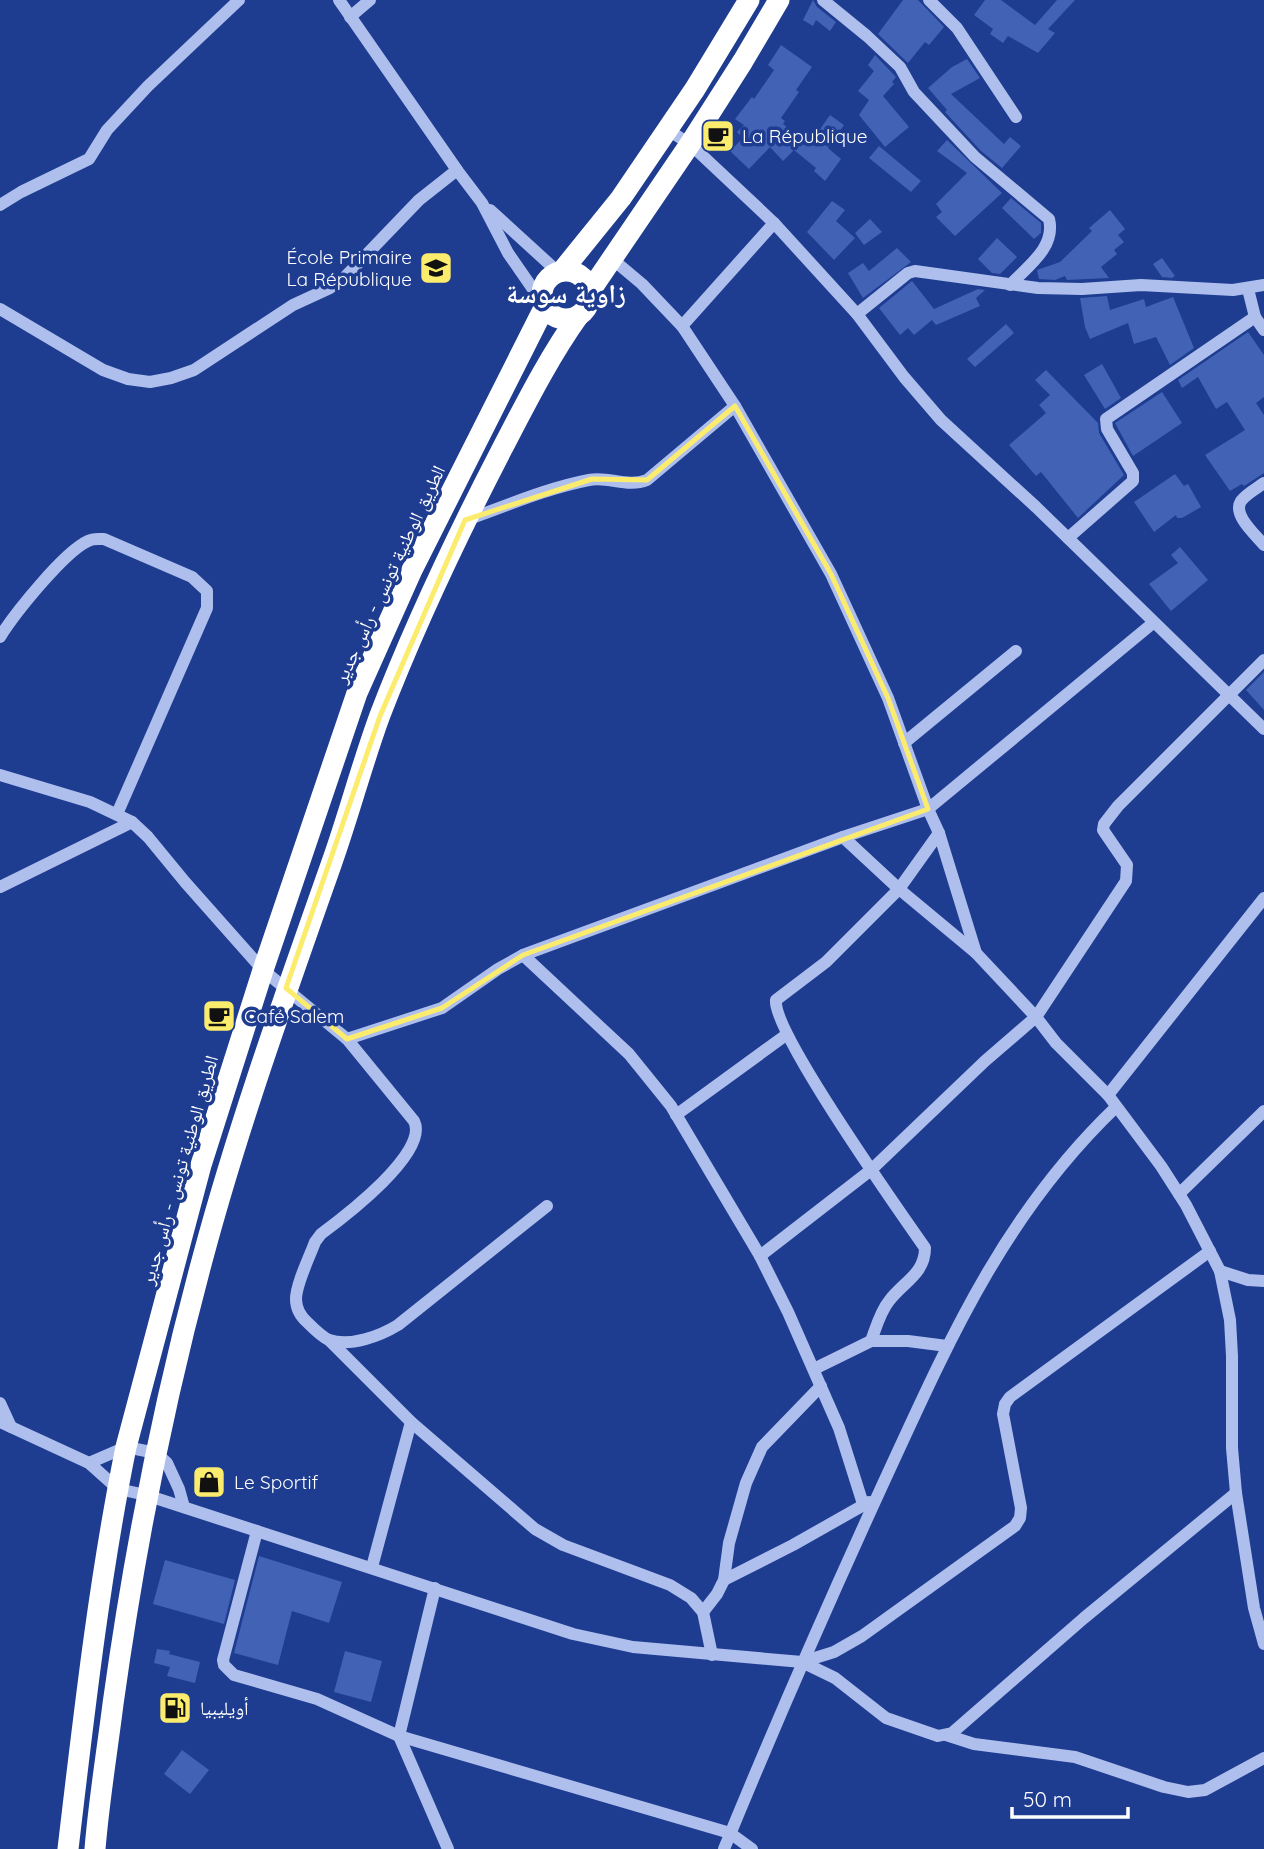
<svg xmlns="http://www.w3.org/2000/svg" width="1264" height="1849" font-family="Quicksand,'Noto Naskh Arabic',sans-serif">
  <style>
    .building { fill: #4262b6 }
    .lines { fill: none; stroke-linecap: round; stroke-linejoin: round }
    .minor { stroke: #aebfed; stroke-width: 12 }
    .highway { stroke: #fff; stroke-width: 21 }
    .marked { fill: none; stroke: #fcec6d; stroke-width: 5; stroke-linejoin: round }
    .labels { text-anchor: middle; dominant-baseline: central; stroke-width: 7; stroke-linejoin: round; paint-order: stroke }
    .poi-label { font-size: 19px; fill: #fff; stroke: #1e3c90; text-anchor: start }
    .street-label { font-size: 19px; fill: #fff; stroke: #1e3c90 }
    .district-label { font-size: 26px; font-weight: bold; fill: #fff; stroke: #1e3c90 }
  </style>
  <rect width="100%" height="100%" fill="#1e3c90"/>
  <g class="building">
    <polygon points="813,0 817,7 836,22 830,31 816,20 813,26 803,20"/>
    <polygon points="903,0 918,0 944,27 929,45 925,42 908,63 878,34"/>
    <polygon points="985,0 1001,0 1035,25 1057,0 1075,0 1048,29 1055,33 1038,53 1008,36 1003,43 990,34 993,29 974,15"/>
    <polygon points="781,45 812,67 796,90 799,92 781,118 785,121 783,124 809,145 830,115 844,125 828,148 841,159 825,181 814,171 816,168 794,150 783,161 770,147 749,169 730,151 743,138 737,132 744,125 735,119 752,97 754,99 774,70 768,65"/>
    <polygon points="875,55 896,77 892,82 894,84 883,96 909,127 885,147 859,115 869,100 858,91 874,71 868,65"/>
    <polygon points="967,59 980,78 951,94 1004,144 1010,137 1021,146 1002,168 981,151 945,112 947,110 928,88 952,67"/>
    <polygon points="947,140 1002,193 955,236 936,217 942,212 936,204 967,173 937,151"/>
    <polygon points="879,146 921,181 911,192 869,158"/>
    <polygon points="1011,198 1041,223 1041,233 1034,239 1002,208"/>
    <polygon points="832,201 845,210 836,221 855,238 834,260 807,232"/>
    <polygon points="1110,210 1125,229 1118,235 1124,242 1114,250 1117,254 1101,267 1109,278 1067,280 1065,276 1055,280 1039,279 1037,270 1060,262 1092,231 1089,228"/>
    <polygon points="870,219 882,232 864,245 855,233"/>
    <polygon points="997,238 1017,257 1000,274 992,273 978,259"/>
    <polygon points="897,248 911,262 863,298 848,273 863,263 869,271"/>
    <polygon points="1162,258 1175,276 1172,278 1162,277 1153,264"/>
    <polygon points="912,281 934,309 978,289 985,290 976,298 980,306 936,325 932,320 914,335 908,328 900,335 879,308"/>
    <polygon points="1107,296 1110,310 1144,299 1146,307 1173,297 1194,348 1170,365 1156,337 1134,344 1128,323 1090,339 1085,327 1080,298"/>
    <polygon points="1006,324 1014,333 975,367 967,359"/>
    <polygon points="1248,332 1264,355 1264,397 1256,403 1264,415 1264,473 1244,486 1242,484 1230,491 1205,455 1245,430 1227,402 1216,409 1198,377 1182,388 1178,380"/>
    <polygon points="1102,364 1121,398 1105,409 1084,375"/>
    <polygon points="1046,370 1098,423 1099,433 1124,475 1078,518 1041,472 1036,476 1009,445 1046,413 1039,405 1050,395 1035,380"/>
    <polygon points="1162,392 1182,423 1133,456 1115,423"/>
    <polygon points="1175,474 1184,486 1188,484 1201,507 1182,518 1177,518 1176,515 1154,532 1134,502"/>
    <polygon points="1180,547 1208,580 1171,611 1149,584 1178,563 1171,555"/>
    <polygon points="1264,672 1264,710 1246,690"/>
    <polygon points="259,1556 342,1582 329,1623 292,1611 278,1665 234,1653"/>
    <polygon points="165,1560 235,1580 224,1624 153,1604"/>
    <polygon points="157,1649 170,1651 169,1654 200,1662 195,1683 167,1676 170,1667 154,1663"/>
    <polygon points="345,1651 382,1661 371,1702 334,1692"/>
    <polygon points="182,1750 209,1770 190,1794 164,1774"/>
  </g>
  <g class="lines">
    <g class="minor">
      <polyline points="339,0 457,170 482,203 508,253 544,305"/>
      <path d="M 823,0 L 867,36 L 900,67 L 914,92 L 975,157 L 1049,219 C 1056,247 1028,266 1010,285"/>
      <polyline points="929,0 957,28 1016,117"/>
      <polyline points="350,17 370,0"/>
      <polyline points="668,130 690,144 774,223 857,314 904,377 941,420 1036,507 1264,729"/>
      <polyline points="0,205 21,192 89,159 107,130 148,86 239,0"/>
      <polyline points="490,210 558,272"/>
      <polyline points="611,258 642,284 682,326 735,406 831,574 888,698 928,809 939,833 976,953 1036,1017 1056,1043 1108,1095 1161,1166 1186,1205 1220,1271 1230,1320 1232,1356 1232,1448 1236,1493 1254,1608 1264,1644"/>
      <polyline points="1248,289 1255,317 1264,330"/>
      <polyline points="0,309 103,370 128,379 150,382 171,378 194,370 293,305 330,288 345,277 419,200 457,170"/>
      <polyline points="857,314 908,273 915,271 1038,288 1082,289 1141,285 1233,290 1264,285"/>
      <polyline points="682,326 774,223"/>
      <path d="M 1264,483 C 1257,488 1246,494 1241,501 C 1232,515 1256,535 1264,545"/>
      <path d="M 466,520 C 506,506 547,488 589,480 C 609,476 627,488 647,480 L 735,406"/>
      <polyline points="1068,538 1133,481 1133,473 1107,429 1106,419 1255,317"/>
      <path d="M 0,637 C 15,613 64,552 88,541 C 93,538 98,539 104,539 L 192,577 L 207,591 L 207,608 L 117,814"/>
      <polyline points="904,743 1016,651"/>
      <path d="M 0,775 L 90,802 L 132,822 L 148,837 L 185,882 L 263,970 L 347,1039 L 414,1121 C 430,1152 344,1217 321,1234 L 315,1242 C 310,1256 296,1284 296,1299 C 296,1308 301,1317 308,1323 C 313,1328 322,1337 329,1340 C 351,1347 380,1336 398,1325 L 547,1206"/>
      <polyline points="843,837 899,889 976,953"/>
      <polyline points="0,887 132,822"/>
      <polyline points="523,955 629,1054 671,1106 760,1256 788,1312 839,1428 863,1504"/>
      <polyline points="347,1039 442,1008 498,969 523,955 843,837 928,809 1153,623"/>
      <polyline points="1108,1095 1264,898"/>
      <polyline points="676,1115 786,1035"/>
      <polyline points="1179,1194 1264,1111"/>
      <polyline points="760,1256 871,1170 985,1061 1036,1017 1126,881 1127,865 1103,830 1104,824 1118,806 1264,660"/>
      <polyline points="1220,1271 1248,1280 1264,1281"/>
      <polyline points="329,1340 411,1422 535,1529 563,1545 670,1585 691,1598 703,1612 712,1655"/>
      <path d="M 871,1341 C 876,1328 880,1312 889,1301 C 903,1282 925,1274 925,1248 C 900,1212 772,1031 776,1000 L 826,962 L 899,889 L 939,833"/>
      <polyline points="814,1369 871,1341 908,1341 947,1346"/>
      <polyline points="0,1403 11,1427"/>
      <polyline points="0,1422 89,1463 118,1489 146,1495 573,1634 633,1647 802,1662 835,1678 886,1718 938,1736 952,1733 1084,1618 1236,1493"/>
      <polyline points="89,1463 126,1447 156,1453 167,1463 179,1489 184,1507"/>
      <polyline points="257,1531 223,1660 224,1665 234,1675 317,1699 399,1736 730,1833 752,1849"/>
      <polyline points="372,1567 411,1422"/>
      <polyline points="724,1580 793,1545 869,1502"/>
      <polyline points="435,1588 399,1736 448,1849"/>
      <polyline points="703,1612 717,1594 724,1580 729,1543 746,1483 762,1447 821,1386"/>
      <polyline points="802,1662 834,1652 862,1636 1015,1526 1020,1518 1021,1508 1003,1414 1005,1404 1010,1397 1210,1251"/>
      <polyline points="946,1735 974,1744 1075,1757 1164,1787 1188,1792 1205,1790 1264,1758"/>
      <path d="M 724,1849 C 774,1727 827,1606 882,1486 C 947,1345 1002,1216 1116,1107"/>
    </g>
    <g class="highway">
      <polyline points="562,271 621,198 695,89 749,0"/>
      <circle cx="566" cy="295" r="24"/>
      <polyline points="590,291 690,144 743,61 779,0"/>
      <path d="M 68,1849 C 84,1714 99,1580 126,1447 L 201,1165 L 263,970 L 357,693 L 412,570 L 545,306"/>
      <path d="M 95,1849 C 99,1800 107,1752 113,1704 C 134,1553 163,1404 203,1257 C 239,1123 286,993 332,862 C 349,814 362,764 380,715 C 415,624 457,536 502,449 C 526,403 549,357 579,315"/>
    </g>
  </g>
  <path class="marked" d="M 735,406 L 831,574 L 888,698 L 928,809 L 523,955 L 442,1008 L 347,1039 L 286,988 L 380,716 L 465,520 L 592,479 L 647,480 Z"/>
  <defs>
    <symbol id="cafe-square" viewBox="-11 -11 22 22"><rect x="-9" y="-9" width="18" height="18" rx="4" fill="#fcec6d" stroke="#1e3c90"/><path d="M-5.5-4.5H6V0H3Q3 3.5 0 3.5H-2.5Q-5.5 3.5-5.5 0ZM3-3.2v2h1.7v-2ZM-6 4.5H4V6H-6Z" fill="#111"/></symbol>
    <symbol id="school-square" viewBox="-11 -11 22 22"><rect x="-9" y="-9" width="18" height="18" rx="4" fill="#fcec6d" stroke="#1e3c90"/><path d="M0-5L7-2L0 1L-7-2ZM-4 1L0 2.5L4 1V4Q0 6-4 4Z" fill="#111"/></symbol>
    <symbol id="shop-square" viewBox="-11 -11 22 22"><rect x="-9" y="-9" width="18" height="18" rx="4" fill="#fcec6d" stroke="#1e3c90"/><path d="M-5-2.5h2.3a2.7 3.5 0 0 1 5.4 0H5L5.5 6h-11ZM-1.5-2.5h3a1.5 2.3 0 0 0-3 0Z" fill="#111"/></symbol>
    <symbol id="fuel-square" viewBox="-11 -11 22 22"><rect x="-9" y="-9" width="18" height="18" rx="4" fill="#fcec6d" stroke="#1e3c90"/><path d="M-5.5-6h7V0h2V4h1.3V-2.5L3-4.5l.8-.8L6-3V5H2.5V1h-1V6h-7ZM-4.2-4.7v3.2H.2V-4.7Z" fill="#111"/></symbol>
  </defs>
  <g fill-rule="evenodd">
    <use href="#cafe-square" x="699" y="117" width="38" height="38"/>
    <use href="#school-square" x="417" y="249" width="38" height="38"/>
    <use href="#cafe-square" x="200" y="997" width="38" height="38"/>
    <use href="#shop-square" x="190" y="1463" width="38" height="38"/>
    <use href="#fuel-square" x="156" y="1689" width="38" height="38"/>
  </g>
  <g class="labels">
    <g class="poi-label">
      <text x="742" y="136">La République</text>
      <text x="412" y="257" text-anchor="end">École Primaire<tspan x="412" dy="22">La République</tspan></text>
      <text x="244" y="1016">Café Salem</text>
      <text x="234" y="1482">Le Sportif</text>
      <text x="200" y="1708">أويليبيا</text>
    </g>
    <g class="street-label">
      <text transform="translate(389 574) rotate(-65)">الطريق الوطنية تونس - رأس جدير</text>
      <text transform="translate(179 1170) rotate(-74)">الطريق الوطنية تونس - رأس جدير</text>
    </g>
    <g class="district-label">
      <text x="566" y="293">زاوية سوسة</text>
    </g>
  </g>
  <path d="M1012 1807v10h116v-10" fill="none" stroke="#ffffff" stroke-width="3.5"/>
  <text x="1023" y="1807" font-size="21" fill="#ffffff" stroke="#1e3c90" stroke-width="5" paint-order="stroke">50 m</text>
</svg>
